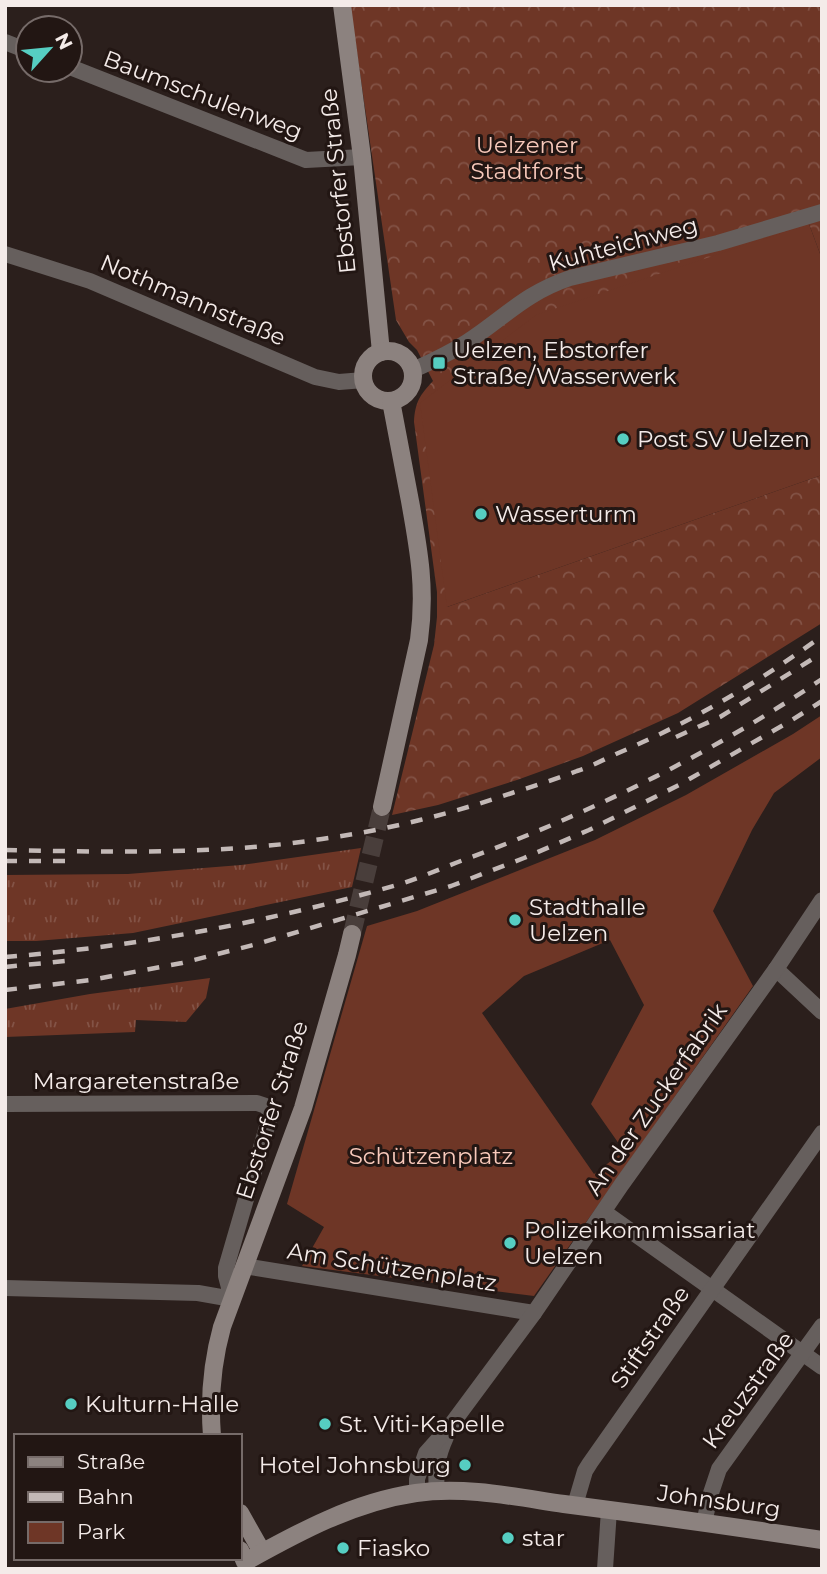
<svg xmlns="http://www.w3.org/2000/svg" width="827" height="1574" font-family="Montserrat,sans-serif">
  <style>
    .grass { fill: url(#grass-tufts) }
    .forest { fill: url(#forest-crowns) }
    .park { fill: #6e3626; fill-rule: evenodd }
    .lines { fill: none; stroke-linecap: round; stroke-linejoin: round }
    .secondary-tunnel { stroke: #493e3b; stroke-width: 18; stroke-dasharray: 18 9; stroke-linecap: butt }
    .street { stroke: #665f5d; stroke-width: 16 }
    .secondary { stroke: #8c827f; stroke-width: 18 }
    .rail { stroke: #c3b9b7; stroke-width: 4.5; stroke-dasharray: 12 12; stroke-linecap: butt }
    .poi-dot { fill: #56cec2; stroke: #221613; stroke-width: 2.5 }
    .labels { text-anchor: middle; dominant-baseline: central; stroke-width: 6; stroke-linejoin: round; paint-order: stroke }
    .street-label { font-size: 23px; fill: #f4ebe9; stroke: #221613 }
    .park-label { font-size: 23px; fill: #f8c9bb; stroke: #221613 }
    .poi-label { font-size: 23px; fill: #f4ebe9; stroke: #221613; text-anchor: start }
  </style>
  <defs>
    <pattern id="grass-tufts" width="24" height="20" patternUnits="userSpaceOnUse" patternTransform="scale(1.75)"><rect width="24" height="20" fill="#6e3626"/><path d="M3 7l-1-3M5 7V3M7 7l1-3M15 17l-1-3M17 17v-4M19 17l1-3" fill="none" stroke="#835346"/></pattern>
    <pattern id="forest-crowns" width="20" height="18" patternUnits="userSpaceOnUse" patternTransform="scale(1.75)"><rect width="20" height="18" fill="#6e3626"/><path d="M2 6a3 3 0 1 1 6 0M12 15a3 3 0 1 1 6 0" fill="none" stroke="#835346"/></pattern>
  </defs>
  <rect width="100%" height="100%" fill="#2b1f1c"/>
  <g class="grass">
    <polygon points="361,848 352,887 133,933 36,941 5,941 5,875 128,874 241,865"/>
    <polygon points="210,978 206,998 186,1022 136,1020 135,1032 5,1037 5,1009 90,994"/>
  </g>
  <path class="forest" d="M 350,5 L 822,5 L 822,259 L 809,224 L 447,607 L 822,475 L 822,623 L 678,713 L 583,756 L 517,780 L 438,805 L 392,815 L 434,645 L 437,617 L 437,592 L 414,422 C 415,402 420,395 433,381 L 417,350 L 409,342 L 396,320 Z"/>
  <g class="park">
    <polygon points="809,224 822,259 822,475 447,607 420,403 536,315"/>
    <path d="M 822,715 L 822,757 L 774,793 L 752,830 L 713,911 L 753,986 L 534,1296 L 302,1266 L 324,1227 L 287,1204 L 367,926 L 417,911 L 595,840 L 686,795 L 793,734 ZM 610,940 L 644,1005 L 591,1104 L 624,1151 L 594,1174 L 482,1013 L 524,976 Z"/>
  </g>
  <g class="lines">
    <polyline class="secondary-tunnel" points="352,934 382,807"/>
    <g class="street">
      <polyline points="5,42 28,51"/>
      <polyline points="70,67 306,160 362,157"/>
      <polyline points="5,254 90,281 315,377 339,382 364,380"/>
      <path d="M 413,370 C 431,362 450,353 467,342 C 504,318 525,293 570,278 L 718,243 L 822,212"/>
      <polyline points="776,969 822,1012"/>
      <polyline points="5,1104 257,1103 266,1106 270,1112 269,1120 226,1268 226,1276 232,1299 198,1293 5,1288"/>
      <polyline points="604,1212 822,1367"/>
      <polyline points="244,1266 534,1313"/>
      <path d="M 437,1492 C 435,1470 437,1457 446,1437"/>
      <polyline points="417,1493 417,1479 426,1453 451,1425 534,1313 622,1184 776,969 822,900"/>
      <polyline points="575,1505 585,1471 590,1463 822,1133"/>
      <polyline points="704,1523 710,1496 719,1469 822,1326"/>
      <polyline points="605,1569 609,1510"/>
    </g>
    <g class="secondary">
      <polyline points="342,5 362,157 381,352"/>
      <circle cx="388" cy="376" r="25"/>
      <path d="M 382,807 L 419,640 C 426,589 419,551 410,501 C 404,468 397,434 391,401"/>
      <path d="M 212,1436 C 209,1398 212,1363 222,1327 L 303,1108 L 347,955 L 352,934"/>
      <polyline points="240,1513 262,1552"/>
      <path d="M 240,1550 L 245,1562 C 299,1532 354,1502 416,1493 C 465,1486 516,1497 564,1504 C 650,1515 736,1527 822,1540"/>
    </g>
    <g class="rail">
      <polyline points="676,737 720,717 822,653"/>
      <path d="M 5,850 C 110,852 218,855 322,839 C 387,830 450,814 512,793 C 534,786 556,779 577,771 C 590,767 603,760 616,754 C 689,723 758,683 822,636"/>
      <polyline points="5,861 65,861"/>
      <path d="M 5,957 C 139,946 271,922 400,884 C 423,877 446,866 469,858 C 593,812 712,753 822,679"/>
      <polyline points="5,967 65,961"/>
      <polyline points="5,990 91,980 182,963 257,944 451,886 524,858 589,830 679,785 792,720 822,701"/>
    </g>
  </g>
  <g class="poi-dot">
    <rect x="432" y="356" width="14" height="14" rx="3.5"/>
    <circle cx="623" cy="439" r="7"/>
    <circle cx="481" cy="514" r="7"/>
    <circle cx="515" cy="920" r="7"/>
    <circle cx="510" cy="1243" r="7"/>
    <circle cx="71" cy="1404" r="7"/>
    <circle cx="325" cy="1424" r="7"/>
    <circle cx="465" cy="1465" r="7"/>
    <circle cx="508" cy="1538" r="7"/>
    <circle cx="343" cy="1548" r="7"/>
  </g>
  <g class="labels">
    <g class="street-label">
      <text transform="translate(203 95) rotate(21)">Baumschulenweg</text>
      <text transform="translate(338 181) rotate(-96)">Ebstorfer Straße</text>
      <text transform="translate(623 244) rotate(-15)">Kuhteichweg</text>
      <text transform="translate(193 300) rotate(23)">Nothmannstraße</text>
      <text x="136" y="1081">Margaretenstraße</text>
      <text transform="translate(656 1099) rotate(-55)">An der Zuckerfabrik</text>
      <text transform="translate(272 1110) rotate(-72)">Ebstorfer Straße</text>
      <text transform="translate(392 1267) rotate(9)">Am Schützenplatz</text>
      <text transform="translate(650 1337) rotate(-55)">Stiftstraße</text>
      <text transform="translate(748 1390) rotate(-54)">Kreuzstraße</text>
      <text transform="translate(719 1501) rotate(8)">Johnsburg</text>
    </g>
    <g class="park-label">
      <text x="527" y="145">Uelzener<tspan x="527" dy="26">Stadtforst</tspan></text>
      <text x="431" y="1156">Schützenplatz</text>
    </g>
    <g class="poi-label">
      <text x="453" y="350">Uelzen, Ebstorfer<tspan x="453" dy="26">Straße/Wasserwerk</tspan></text>
      <text x="637" y="439">Post SV Uelzen</text>
      <text x="495" y="514">Wasserturm</text>
      <text x="529" y="907">Stadthalle<tspan x="529" dy="26">Uelzen</tspan></text>
      <text x="524" y="1230">Polizeikommissariat<tspan x="524" dy="26">Uelzen</tspan></text>
      <text x="85" y="1404">Kulturn-Halle</text>
      <text x="339" y="1424">St. Viti-Kapelle</text>
      <text x="451" y="1465" text-anchor="end">Hotel Johnsburg</text>
      <text x="522" y="1538">star</text>
      <text x="357" y="1548">Fiasko</text>
    </g>
  </g>
  <rect width="827" height="1574" fill="none" stroke="#f4ebe9" stroke-width="14"/>
  <rect x="14" y="1434" width="228" height="126" fill="#221613" stroke="#766b69" stroke-width="2"/>
  <rect x="28" y="1457" width="35" height="10" fill="#8c827f" stroke="#766b69" stroke-width="2"/>
  <text x="77" y="1469" font-size="21" fill="#f4ebe9">Straße</text>
  <rect x="28" y="1492" width="35" height="10" fill="#c3b9b7" stroke="#766b69" stroke-width="2"/>
  <text x="77" y="1504" font-size="21" fill="#f4ebe9">Bahn</text>
  <rect x="28" y="1522" width="35" height="21" fill="#6e3626" stroke="#766b69" stroke-width="2"/>
  <text x="77" y="1539" font-size="21" fill="#f4ebe9">Park</text>
  <g transform="translate(49 49) rotate(63)"><circle r="33" fill="#221613" stroke="#766b69" stroke-width="2"/>
  <path d="M0-5L12 26L0 18L-12 26Z" fill="#56cec2"/>
  <text y="-10" font-size="19" font-weight="bold" text-anchor="middle" fill="#f4ebe9">N</text>
  </g>
</svg>
